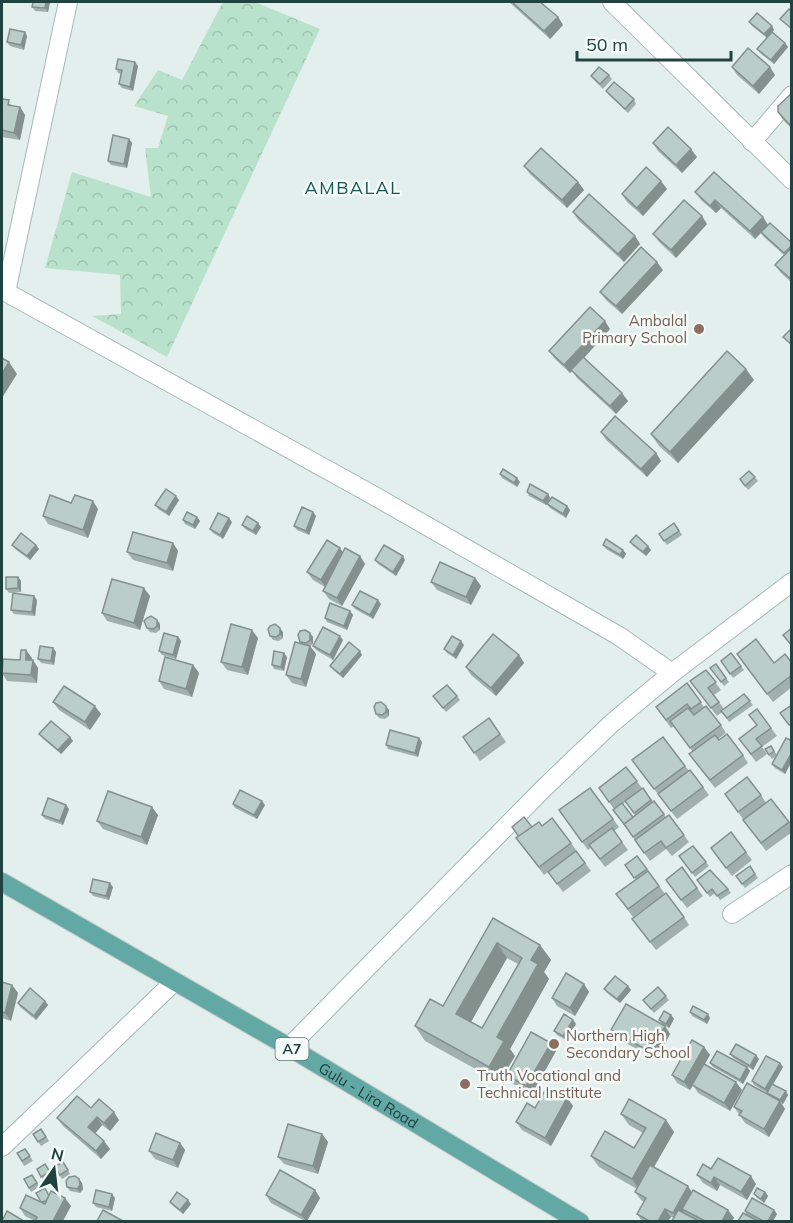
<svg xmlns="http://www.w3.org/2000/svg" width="793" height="1223" font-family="Mulish,sans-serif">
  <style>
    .forest { fill: url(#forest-crowns) }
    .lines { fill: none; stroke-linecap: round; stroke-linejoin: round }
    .minor-casing { stroke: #a5b8b5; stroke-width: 20 }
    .major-casing { stroke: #c1caca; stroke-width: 20 }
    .minor { stroke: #fff; stroke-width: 18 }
    .major { stroke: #62a9a5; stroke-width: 18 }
    .wall { fill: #a1b0ac; fill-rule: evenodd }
    .shaded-wall { fill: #83908c }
    .building { fill: #bbcdc8; stroke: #83908c; stroke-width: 1.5; fill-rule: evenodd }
    .education-dot { fill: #8d6e63; stroke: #f4faf8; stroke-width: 2 }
    .labels { text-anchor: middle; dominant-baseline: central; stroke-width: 5; stroke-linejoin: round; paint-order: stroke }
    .shield { fill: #f4faf8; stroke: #607977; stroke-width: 1.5 }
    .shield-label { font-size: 14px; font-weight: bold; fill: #204240 }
    .education-label { font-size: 15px; fill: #785e54; stroke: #f4faf8; text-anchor: start }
    .street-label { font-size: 15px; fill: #204240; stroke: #f4faf8 }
    .quarter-label { font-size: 18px; letter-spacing: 1.5px; fill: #195754; stroke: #f4faf8 }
  </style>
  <defs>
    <pattern id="forest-crowns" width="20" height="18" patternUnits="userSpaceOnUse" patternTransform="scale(1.5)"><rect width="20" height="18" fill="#b9e2cc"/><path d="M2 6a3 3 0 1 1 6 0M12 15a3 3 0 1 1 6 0" fill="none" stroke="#9fc3b0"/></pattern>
  </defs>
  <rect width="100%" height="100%" fill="#e3efec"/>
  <polygon class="forest" points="223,2 255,2 320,29 167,357 92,316 121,314 120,275 45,268 72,172 151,197 145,148 158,148 168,116 134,106 158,70 182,80"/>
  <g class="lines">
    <defs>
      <g id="minor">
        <polyline points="612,2 792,180"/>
        <polyline points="752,142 792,95"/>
        <polyline points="2,290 371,494 619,636 672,673"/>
        <polyline points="6,292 68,2"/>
        <polyline points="732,914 792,874"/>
        <polyline points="289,1047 544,788 612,723 672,673 792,582"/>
        <polyline points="2,1147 174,982"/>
      </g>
      <g id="major">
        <path id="s1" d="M 2,882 L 289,1047 L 580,1222"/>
      </g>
    </defs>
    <use href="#minor" class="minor-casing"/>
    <use href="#major" class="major-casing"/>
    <use href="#minor" class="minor"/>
    <use href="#major" class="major"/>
  </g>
  <g class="wall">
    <polygon points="50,2 48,12 35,11 32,7"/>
    <polygon points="509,2 540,2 558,17 563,25 550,39"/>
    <polygon points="749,22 774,30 772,32 785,43 788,47 774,64 760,53 757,49 767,38 752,26"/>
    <polygon points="25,32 27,36 24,50 10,46 7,42"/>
    <polygon points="138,66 133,91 122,88 119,84 121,74 118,73 116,69"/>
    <polygon points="732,67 775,75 759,94 737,75"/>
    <polygon points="609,75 612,79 603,89 594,80 591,76"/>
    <polygon points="606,91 634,99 636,104 628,113 609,95"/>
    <polygon points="792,93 792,129 783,120 778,112"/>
    <polygon points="2,99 13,106 20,107 25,115 20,140 2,137"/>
    <polygon points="129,139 132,143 127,168 111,165 108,161"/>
    <polygon points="653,143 697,157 682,173 658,151"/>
    <polygon points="524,166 578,182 584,190 567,208 530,174"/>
    <polygon points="667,189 643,216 627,202 622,194"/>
    <polygon points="695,192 763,217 768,225 792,243 792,283 781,273 775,265 784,255 764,237 761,233 755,239 721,208 716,213 701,200"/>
    <polygon points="573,212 635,236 640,244 624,262 578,220"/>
    <polygon points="707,224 676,258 659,242 653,234"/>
    <polygon points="663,270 622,314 606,300 600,292"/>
    <polygon points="610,329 584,358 628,401 616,414 577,378 572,371 570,373 555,359 549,351"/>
    <polygon points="754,380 678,463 659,446 651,434"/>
    <polygon points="601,432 656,453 661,461 647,477 606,440"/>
    <polygon points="500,474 520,482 517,487 502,478"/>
    <polygon points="755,477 758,481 748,490 740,479"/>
    <polygon points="527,492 548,494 550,498 546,505 529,496"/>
    <polygon points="179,500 169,516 158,509 155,505"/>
    <polygon points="547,504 567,506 570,510 566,518 550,508"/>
    <polygon points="98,509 88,538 48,524 43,516"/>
    <polygon points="313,512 316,516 309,535 297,530 294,526"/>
    <polygon points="197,517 200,521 195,529 185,524 183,520"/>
    <polygon points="232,522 223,539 213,533 210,529"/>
    <polygon points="674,523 682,535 667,545 659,534"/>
    <polygon points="242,525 261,527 256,535 245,529"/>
    <polygon points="630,542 651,550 646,556 633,546"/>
    <polygon points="173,543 178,551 173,571 133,560 127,552"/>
    <polygon points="12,545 36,545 39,549 30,560 15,549"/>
    <polygon points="603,545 623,550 626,554 623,559 606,549"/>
    <polygon points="343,553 360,556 365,564 342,606 329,599 323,591 325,587 313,580 307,572"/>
    <polygon points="375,560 405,560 396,576 378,564"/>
    <polygon points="18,577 21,581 21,592 9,593 6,589"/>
    <polygon points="475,578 481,586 471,605 437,590 431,582"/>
    <polygon points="150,596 140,630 107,621 102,613"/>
    <polygon points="37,600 35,616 14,614 11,610"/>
    <polygon points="381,604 373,619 355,609 352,605"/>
    <polygon points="350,611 353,615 347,630 327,622 325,618"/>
    <polygon points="157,620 160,624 160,630 156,633 150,632 147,628"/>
    <polygon points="283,632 283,638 279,641 273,640 270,636"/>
    <polygon points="310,633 313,637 313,644 310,646 316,654 306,687 292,683 286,675 301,643 300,642"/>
    <polygon points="178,637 181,641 176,659 162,655 159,651"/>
    <polygon points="258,638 248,675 227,670 221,662"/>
    <polygon points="343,640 333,660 316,650 313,646"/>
    <polygon points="464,645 456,659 447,653 444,649"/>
    <polygon points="53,648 56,652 54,665 41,663 38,659"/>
    <polygon points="731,653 744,670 733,678 721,661"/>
    <polygon points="362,655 343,678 333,670 330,666"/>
    <polygon points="519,655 524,663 496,696 471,675 466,667"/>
    <polygon points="287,657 284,671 274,669 272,665"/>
    <polygon points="32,658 32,660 38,668 37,683 7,681 2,673 20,660"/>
    <polygon points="742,662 792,663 792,687 773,702"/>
    <polygon points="716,664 729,682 724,686 710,668"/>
    <polygon points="193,665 199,673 192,697 164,689 159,681"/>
    <polygon points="706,670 721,690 714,695 724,709 744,694 753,705 729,722 722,712 717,716 690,681"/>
    <polygon points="687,683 704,707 721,725 726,733 718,739 743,755 748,763 715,788 695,762 693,752 674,726 671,728 656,707"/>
    <polygon points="457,696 460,700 446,712 436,700"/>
    <polygon points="53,702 101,714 90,730 59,710"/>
    <polygon points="757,709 777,736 762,747 767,754 756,762 739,739 756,726"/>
    <polygon points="389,710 389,716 385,719 379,718 376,714"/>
    <polygon points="489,718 506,742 480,761 463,737"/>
    <polygon points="39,734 70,737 73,741 61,754 42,738"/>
    <polygon points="663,737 689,771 690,770 709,795 677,819 638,768"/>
    <polygon points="792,741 792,761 785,774 775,768 772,764 776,756 772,759 765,749 771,746 777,755"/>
    <polygon points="422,742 418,757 388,749 386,745"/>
    <path d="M 626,767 L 642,788 L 666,817 L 669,815 L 689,842 L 672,856 L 666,849 L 650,861 L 616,814 L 614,809 L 599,788 ZM 625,802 L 635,815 L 633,817 L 623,804 Z"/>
    <polygon points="590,788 619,827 614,831 628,850 605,867 591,848 588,850 559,810"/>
    <polygon points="725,794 761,795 766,803 771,799 792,825 792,832 766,851"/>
    <polygon points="233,804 265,805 257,819 235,808"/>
    <polygon points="66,805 69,809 63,825 45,819 42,815"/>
    <polygon points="158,815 147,845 103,829 97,821"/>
    <polygon points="542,826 571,843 591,871 563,892 548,872 544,875 516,838 532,827"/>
    <polygon points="731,832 752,860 732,876 711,848"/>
    <polygon points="693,846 709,866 695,877 679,856"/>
    <polygon points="625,865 647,869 665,894 633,917 616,894 636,880"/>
    <polygon points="750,866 758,878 745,888 736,876"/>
    <polygon points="682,867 703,896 687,908 666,880"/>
    <polygon points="697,880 728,889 731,893 720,900 715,893 710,897"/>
    <polygon points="113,887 109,900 93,896 90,892"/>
    <polygon points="684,917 689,925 656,950 638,927"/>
    <path d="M 493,918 L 540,945 L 551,960 L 544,972 L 549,979 L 510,1049 L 515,1056 L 499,1082 L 425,1041 L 415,1026 L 443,1006 ZM 507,958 L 518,964 L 482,1028 L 471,1022 Z"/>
    <polygon points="2,982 12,985 18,993 11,1021 2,1018"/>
    <polygon points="584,984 589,992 575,1016 557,1006 552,998"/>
    <polygon points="628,986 631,990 620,1003 607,993 604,989"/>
    <polygon points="658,987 669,1000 654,1013 643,1000"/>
    <polygon points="45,1001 48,1005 36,1020 20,1007 18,1003"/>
    <polygon points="690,1012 710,1018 707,1024 692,1016"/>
    <polygon points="671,1015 674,1019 669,1028 662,1024 659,1020"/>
    <polygon points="573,1020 576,1024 566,1040 557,1035 554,1031"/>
    <polygon points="665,1026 670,1034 656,1060 617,1038 611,1030"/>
    <polygon points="704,1047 710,1055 704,1064 742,1090 730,1111 698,1093 693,1085 690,1090 677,1083 672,1075"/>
    <polygon points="556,1051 532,1094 512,1083 507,1075"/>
    <polygon points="730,1054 759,1059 753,1070 733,1058"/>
    <polygon points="710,1063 747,1067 750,1071 743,1084 713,1067"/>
    <polygon points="780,1063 783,1067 773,1084 788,1095 783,1104 780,1102 785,1109 769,1137 745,1123 734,1107 769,1096 767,1093 754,1085 752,1081"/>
    <polygon points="567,1098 573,1106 551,1146 522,1130 516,1122 535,1108"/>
    <polygon points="91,1108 119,1120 110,1131 102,1125 95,1133 110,1149 101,1159 63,1126 57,1118"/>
    <polygon points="621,1114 666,1120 674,1132 654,1167 692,1192 728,1210 734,1218 732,1221 672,1221 674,1218 671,1217 668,1221 642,1221 637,1214 644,1202 641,1200 635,1192 637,1189 599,1167 591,1156 634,1148 643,1133 629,1125"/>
    <polygon points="41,1129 49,1141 41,1146 33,1134"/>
    <polygon points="322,1134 328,1142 318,1174 284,1164 278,1157"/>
    <polygon points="180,1143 185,1150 178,1168 155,1159 149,1151"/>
    <polygon points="25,1149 33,1161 24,1166 17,1153"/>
    <polygon points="45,1164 53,1176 44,1181 37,1169"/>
    <polygon points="66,1166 70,1174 62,1179 54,1167"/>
    <polygon points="32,1175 40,1187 31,1192 24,1179"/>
    <polygon points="697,1175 756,1184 747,1200 720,1185 717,1191 703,1183"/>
    <polygon points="79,1179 82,1183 83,1189 80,1193 70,1191 67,1187"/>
    <polygon points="315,1190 320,1198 307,1221 305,1221 271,1203 266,1195"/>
    <polygon points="765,1192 768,1196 764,1203 757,1198 754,1194"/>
    <polygon points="36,1193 49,1195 71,1206 35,1221 25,1216 20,1208 42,1203"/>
    <polygon points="115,1198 112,1211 96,1207 93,1203"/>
    <polygon points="170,1202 191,1204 183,1214 173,1206"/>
    <polygon points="774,1210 777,1214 773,1221 759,1221 747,1215 745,1211"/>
  </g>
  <g class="shaded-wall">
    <polygon points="46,2 50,2 48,12 45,8"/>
    <polygon points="558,17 563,25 550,39 544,31"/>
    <polygon points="772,26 774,30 767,38 764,34"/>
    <polygon points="25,32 27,36 24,50 21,45"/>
    <polygon points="785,43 788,47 774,64 771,60"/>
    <polygon points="135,62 138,66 133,91 130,87"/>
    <polygon points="770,67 775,75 759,94 753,86"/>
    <polygon points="20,107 25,115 20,140 14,133"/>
    <polygon points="129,139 132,143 127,168 124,164"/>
    <polygon points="691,149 697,157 682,173 676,165"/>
    <polygon points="661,181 667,189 643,216 637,208"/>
    <polygon points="578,182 584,190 567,208 562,200"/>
    <polygon points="715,200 721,208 716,213 710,206"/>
    <polygon points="702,216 707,224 676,258 671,250"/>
    <polygon points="763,217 768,225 755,239 750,231"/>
    <polygon points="635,236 640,244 624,262 618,254"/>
    <polygon points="657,262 663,270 622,314 616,306"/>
    <polygon points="605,321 610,329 570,373 564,365"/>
    <polygon points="9,362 17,374 2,398 2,374"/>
    <polygon points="746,369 754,380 678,463 670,452"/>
    <polygon points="622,393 628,401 616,414 610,406"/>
    <polygon points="656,453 661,461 647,477 641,469"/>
    <polygon points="517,478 520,482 517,487 514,483"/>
    <polygon points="548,494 550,498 546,505 543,501"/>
    <polygon points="176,496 179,500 169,516 166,512"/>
    <polygon points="93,501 98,509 88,538 83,530"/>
    <polygon points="567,506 570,510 566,518 563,514"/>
    <polygon points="313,512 316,516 309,535 306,531"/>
    <polygon points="197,517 200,521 195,529 193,525"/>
    <polygon points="229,518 232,522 223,539 220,535"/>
    <polygon points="258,523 261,527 256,535 253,531"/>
    <polygon points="173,543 178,551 173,571 167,563"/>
    <polygon points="36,545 39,549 30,560 27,556"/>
    <polygon points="648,546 651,550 646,556 643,552"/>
    <polygon points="340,548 345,556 326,588 321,580"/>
    <polygon points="623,550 626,554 623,559 620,555"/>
    <polygon points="360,556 365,564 342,606 337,598"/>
    <polygon points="403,556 405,560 396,576 393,572"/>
    <polygon points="18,577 21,581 21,592 18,588"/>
    <polygon points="475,578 481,586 471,605 466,597"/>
    <polygon points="144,588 150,596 140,630 134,623"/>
    <polygon points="34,596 37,600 35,616 32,612"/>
    <polygon points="378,600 381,604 373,619 370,615"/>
    <polygon points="350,611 353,615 347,630 344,626"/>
    <polygon points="157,620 160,624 160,630 157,626"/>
    <polygon points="280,628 283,632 283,638 280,634"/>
    <polygon points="252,630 258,638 248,675 242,667"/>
    <polygon points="310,633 313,637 313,644 310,640"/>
    <polygon points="340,636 343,640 333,660 330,655"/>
    <polygon points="178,637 181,641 176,659 173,655"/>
    <polygon points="461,641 464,645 456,659 453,655"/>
    <polygon points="310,646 316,654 306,687 301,679"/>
    <polygon points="53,648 56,652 54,665 51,661"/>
    <polygon points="26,650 32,658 31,667 26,660"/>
    <polygon points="360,651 362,655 343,678 340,674"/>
    <polygon points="284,653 287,657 284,671 281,667"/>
    <polygon points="519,655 524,663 496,696 491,688"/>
    <polygon points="33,660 38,668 37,683 31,675"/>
    <polygon points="193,665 199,673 192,697 186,689"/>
    <polygon points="95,706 101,714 90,730 85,722"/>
    <polygon points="386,706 389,710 389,716 386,712"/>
    <polygon points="70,737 73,741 61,754 58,750"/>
    <polygon points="419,738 422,742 418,757 415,753"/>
    <polygon points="792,752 792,761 785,774 782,770"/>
    <polygon points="262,801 265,805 257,819 254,815"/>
    <polygon points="66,805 69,809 63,825 60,821"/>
    <polygon points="152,807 158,815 147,845 141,837"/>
    <polygon points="110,883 113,887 109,900 106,896"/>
    <polygon points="497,943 507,958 467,1029 456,1014"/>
    <polygon points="540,945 551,960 544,972 549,979 510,1049 515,1056 499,1082 489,1067 497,1037 531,960"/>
    <polygon points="584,984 589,992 575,1016 570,1008"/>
    <polygon points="12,985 18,993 11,1021 5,1013"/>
    <polygon points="628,986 631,990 620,1003 617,999"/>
    <polygon points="45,1001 48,1005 36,1020 34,1016"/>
    <polygon points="708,1014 710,1018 707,1024 704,1020"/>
    <polygon points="671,1015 674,1019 669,1028 666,1024"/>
    <polygon points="573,1020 576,1024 566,1040 563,1036"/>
    <polygon points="665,1026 670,1034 656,1060 650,1052"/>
    <polygon points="551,1043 556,1051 532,1094 526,1086"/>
    <polygon points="704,1047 710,1055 690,1090 684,1082"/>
    <polygon points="756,1055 759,1059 753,1070 750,1066"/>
    <polygon points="780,1063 783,1067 768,1093 765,1089"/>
    <polygon points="747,1067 750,1071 743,1084 740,1080"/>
    <polygon points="736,1082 742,1090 730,1111 724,1103"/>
    <polygon points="786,1091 788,1095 783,1104 780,1100"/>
    <polygon points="567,1098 573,1106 551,1146 545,1138"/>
    <polygon points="780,1101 785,1109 769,1137 764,1129"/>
    <polygon points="114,1112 119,1120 110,1131 104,1123"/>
    <polygon points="97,1117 102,1125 94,1135 88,1127"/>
    <polygon points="666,1120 674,1132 640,1191 632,1179"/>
    <polygon points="322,1134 328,1142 318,1174 313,1166"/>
    <polygon points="104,1141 110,1149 101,1159 96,1151"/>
    <polygon points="180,1143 185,1150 178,1168 173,1160"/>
    <polygon points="751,1176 756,1184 747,1200 741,1192"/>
    <polygon points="714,1177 720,1185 717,1191 711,1183"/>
    <polygon points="79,1179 82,1183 83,1189 80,1193 77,1189"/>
    <polygon points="688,1186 693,1194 682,1209 684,1211 678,1221 673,1213"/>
    <polygon points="315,1190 320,1198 307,1221 306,1221 301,1215"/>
    <polygon points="765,1192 768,1196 764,1203 761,1199"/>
    <polygon points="112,1194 115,1198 112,1211 109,1207"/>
    <polygon points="65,1198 71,1206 63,1221 53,1221"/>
    <polygon points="188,1200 191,1204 183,1214 180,1210"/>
    <polygon points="665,1209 671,1217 668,1221 658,1221"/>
    <polygon points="728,1210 734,1218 732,1221 722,1221"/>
    <polygon points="774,1210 777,1214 773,1221 768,1221"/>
  </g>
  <g class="building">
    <polygon points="33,2 46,2 45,8 32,7"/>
    <polygon points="512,2 540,2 558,17 544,31"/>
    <polygon points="789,9 792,12 792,29 780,19"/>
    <polygon points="757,13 772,26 764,34 749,22"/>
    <polygon points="10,29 25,32 21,45 7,42"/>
    <polygon points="772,32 785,43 771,60 757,49"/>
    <polygon points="748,48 770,67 753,86 732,67"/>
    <polygon points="118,59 135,62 130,87 119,84 122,70 116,69"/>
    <polygon points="599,67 609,75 600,84 591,76"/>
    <polygon points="614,82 634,99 625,109 606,91"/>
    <polygon points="792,93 792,127 778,112 778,106"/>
    <polygon points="2,99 9,100 8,105 20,107 14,133 2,130"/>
    <polygon points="668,127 691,149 676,165 653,143"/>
    <polygon points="113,135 129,139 124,164 108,161"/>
    <polygon points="541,148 578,182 562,200 524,166"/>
    <polygon points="646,167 661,181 637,208 622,194"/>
    <polygon points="714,172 763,217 750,231 715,200 710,206 695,192"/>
    <polygon points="589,194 635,236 618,254 573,212"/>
    <polygon points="684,200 702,216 671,250 653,234"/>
    <polygon points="770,223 792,243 792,245 784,253 761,232"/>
    <polygon points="641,247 657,262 616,306 600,292"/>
    <polygon points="792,247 792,280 775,265"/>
    <polygon points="590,307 605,321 564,365 549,351"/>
    <polygon points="792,328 792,345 783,337"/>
    <polygon points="727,351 746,369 670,452 651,434"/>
    <polygon points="583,357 622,393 610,406 571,370"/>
    <polygon points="2,358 9,362 2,374"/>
    <polygon points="615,416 656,453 641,469 601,432"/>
    <polygon points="503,469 517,478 514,483 500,474"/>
    <polygon points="749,471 755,477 745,486 740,479"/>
    <polygon points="530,484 548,494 543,501 527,492"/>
    <polygon points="166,489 176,496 166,512 155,505"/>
    <polygon points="50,495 71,503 75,495 93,501 83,530 43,516"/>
    <polygon points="552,497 567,506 563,514 547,504"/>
    <polygon points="302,507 313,512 306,531 294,526"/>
    <polygon points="187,512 197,517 193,525 183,520"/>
    <polygon points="218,513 229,518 220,535 210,529"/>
    <polygon points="247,516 258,523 253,531 242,525"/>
    <polygon points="674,523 679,531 664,541 659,534"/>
    <polygon points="133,532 173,543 167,563 127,552"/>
    <polygon points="21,533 36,545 27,556 12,545"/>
    <polygon points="636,535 648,546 643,552 630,542"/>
    <polygon points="606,539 623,550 620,555 603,545"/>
    <polygon points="327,540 340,548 321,580 307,572"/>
    <polygon points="384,545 403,556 393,572 375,560"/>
    <polygon points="345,548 360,556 337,598 323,591"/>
    <polygon points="440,562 475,578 466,597 431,582"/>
    <polygon points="6,577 18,577 18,588 6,589"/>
    <polygon points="112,579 144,588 134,623 102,613"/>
    <polygon points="360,591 378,600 370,615 352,605"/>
    <polygon points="13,593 34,596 32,612 11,610"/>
    <polygon points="330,603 350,611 344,626 325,618"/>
    <polygon points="151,616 157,620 157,626 153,629 147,628 144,621 147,618"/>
    <polygon points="231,624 252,630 242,667 221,662"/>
    <polygon points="275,624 280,628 280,634 276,637 270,636 268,629 270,626"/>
    <polygon points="323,627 340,636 330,655 313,646"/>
    <polygon points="792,628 792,646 783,635"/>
    <polygon points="305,630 310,633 310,640 306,643 300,642 298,635 300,631"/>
    <polygon points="164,633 178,637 173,655 159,651"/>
    <polygon points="493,634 519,655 491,688 466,667"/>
    <polygon points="452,636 461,641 453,655 444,649"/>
    <polygon points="756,639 774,663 785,654 792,663 792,675 767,694 737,654"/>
    <polygon points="295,642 310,646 301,679 286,675"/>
    <polygon points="349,642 360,651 340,674 330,666"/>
    <polygon points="40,646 53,648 51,661 38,659"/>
    <polygon points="21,650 26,650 26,660 33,660 31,675 2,673 3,659 20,660"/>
    <polygon points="274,651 284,653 281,667 272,665"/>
    <polygon points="731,653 741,666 730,674 721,661"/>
    <polygon points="165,657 193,665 186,689 159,681"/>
    <polygon points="716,664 726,678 721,682 710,668"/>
    <polygon points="706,670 716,682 708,688 719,702 711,708 690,681"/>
    <polygon points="687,683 701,702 691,709 687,704 666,720 656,707"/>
    <polygon points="447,685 457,696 443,708 433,696"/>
    <polygon points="64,686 95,706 85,722 53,702"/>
    <polygon points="744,694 750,701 727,718 721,711"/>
    <polygon points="381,702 386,706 386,712 382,715 376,714 374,707 376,703"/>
    <polygon points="792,705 792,723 789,725 780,713"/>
    <polygon points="706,706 721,725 690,748 670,721 688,708 694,715"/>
    <polygon points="757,709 771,728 756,739 762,746 751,754 739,739 757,725 749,715"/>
    <polygon points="489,718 500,734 474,753 463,737"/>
    <polygon points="51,721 70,737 58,750 39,734"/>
    <polygon points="390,730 419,738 415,753 386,745"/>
    <polygon points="727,734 743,755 710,780 689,754 715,735 719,740"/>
    <polygon points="663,737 685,766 654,789 632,760"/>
    <polygon points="786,738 792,741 792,752 782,770 772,764"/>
    <polygon points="771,746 774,751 769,755 765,749"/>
    <polygon points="626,767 637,781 609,802 599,788"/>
    <polygon points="690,770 703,787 671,811 658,794"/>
    <polygon points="747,777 761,795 738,812 725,794"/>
    <polygon points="590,788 613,819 582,842 559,810"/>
    <polygon points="643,788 651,800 634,813 625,801"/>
    <polygon points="240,790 262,801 254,815 233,804"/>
    <polygon points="108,791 152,807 141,837 97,821"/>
    <polygon points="48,798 66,805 60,821 42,815"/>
    <polygon points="771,799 789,822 761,843 743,820"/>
    <polygon points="654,801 664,814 633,837 624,824"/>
    <polygon points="622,803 633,817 624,824 613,810"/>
    <polygon points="669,815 684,835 666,848 661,841 644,853 635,840"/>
    <polygon points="524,817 532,827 519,837 512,827"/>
    <polygon points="552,818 571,843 539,867 516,838 539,822 542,826"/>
    <polygon points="612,828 622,842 600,859 589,845"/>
    <polygon points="731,832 746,852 726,868 711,848"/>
    <polygon points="693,846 706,862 692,873 679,856"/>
    <polygon points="576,851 585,863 557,884 548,872"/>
    <polygon points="637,856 647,869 634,878 625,865"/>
    <polygon points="750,866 755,874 742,884 736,876"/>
    <polygon points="682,867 697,888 681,900 666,880"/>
    <polygon points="710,870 728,889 717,896 712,889 707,893 697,880"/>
    <polygon points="648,871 659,886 628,909 616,894"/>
    <polygon points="93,879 110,883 106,896 90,892"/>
    <polygon points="666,893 684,917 650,942 632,919"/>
    <path d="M 493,918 L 540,945 L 531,960 L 538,964 L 497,1037 L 504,1041 L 489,1067 L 415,1026 L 430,999 L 443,1006 ZM 497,943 L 522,958 L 482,1028 L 456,1014 Z"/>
    <polygon points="566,973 584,984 570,1008 552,998"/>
    <polygon points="615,976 628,986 617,999 604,989"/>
    <polygon points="2,982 12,985 5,1013 2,1012"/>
    <polygon points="658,987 666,996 651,1009 643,1000"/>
    <polygon points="30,988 45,1001 34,1016 18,1003"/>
    <polygon points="626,1004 665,1026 650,1052 611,1030"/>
    <polygon points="693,1006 708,1014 704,1020 690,1012"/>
    <polygon points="664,1011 671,1015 666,1024 659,1020"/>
    <polygon points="564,1014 573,1020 563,1036 554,1031"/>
    <polygon points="531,1032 551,1043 526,1086 507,1075"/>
    <polygon points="692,1040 704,1047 684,1082 672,1075"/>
    <polygon points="736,1044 756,1055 750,1066 730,1054"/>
    <polygon points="717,1051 747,1067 740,1080 710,1063"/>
    <polygon points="766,1056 780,1063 765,1089 752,1081"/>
    <polygon points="704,1064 736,1082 724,1103 692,1085"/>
    <polygon points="747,1083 780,1101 764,1129 739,1115 742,1111 734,1107"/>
    <polygon points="772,1084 786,1091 780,1100 767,1093"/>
    <polygon points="547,1087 567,1098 545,1138 516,1122 527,1103 535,1108"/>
    <polygon points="77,1096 91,1108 99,1099 114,1112 104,1123 97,1117 88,1127 104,1141 96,1151 57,1118"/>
    <polygon points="629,1099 666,1120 632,1179 591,1156 605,1131 634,1148 646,1128 621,1114"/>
    <polygon points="288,1124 322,1134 313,1166 278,1157"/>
    <polygon points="41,1129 46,1137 38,1142 33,1134"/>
    <polygon points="156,1133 180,1143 173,1160 149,1151"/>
    <polygon points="25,1149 30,1156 22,1161 17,1153"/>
    <polygon points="718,1158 751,1176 741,1192 714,1177 711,1183 697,1175 703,1164 711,1169"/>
    <polygon points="63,1162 68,1170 60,1175 54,1167"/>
    <polygon points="45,1164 50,1172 41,1177 37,1169"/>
    <polygon points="650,1165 688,1186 673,1213 665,1209 658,1221 649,1221 637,1214 646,1198 635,1192"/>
    <polygon points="280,1170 315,1190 301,1215 266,1195"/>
    <polygon points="32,1175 37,1183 29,1188 24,1179"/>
    <polygon points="75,1176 79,1179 80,1185 77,1189 67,1187 66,1181 69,1177"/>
    <polygon points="45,1188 49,1196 46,1201 41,1202 36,1193"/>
    <polygon points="757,1188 765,1192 761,1199 754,1194"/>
    <polygon points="96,1190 112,1194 109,1207 93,1203"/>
    <polygon points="693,1190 728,1210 722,1221 705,1221 682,1209"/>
    <polygon points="51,1191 65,1198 53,1221 35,1221 37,1217 20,1208 26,1195 45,1204"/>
    <polygon points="177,1192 188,1200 180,1210 170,1202"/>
    <polygon points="752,1198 774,1210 768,1221 763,1221 745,1211"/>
    <polygon points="103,1210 123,1221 97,1221"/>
    <polygon points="678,1210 699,1221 672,1221"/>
    <polygon points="7,1211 24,1221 2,1221"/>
    <polygon points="743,1213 758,1221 738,1221"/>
  </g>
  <g class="education-dot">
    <circle cx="699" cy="329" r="6"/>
    <circle cx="554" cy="1044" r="6"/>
    <circle cx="465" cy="1084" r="6"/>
  </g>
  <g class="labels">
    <rect class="shield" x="275.5" y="1038" width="33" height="22" rx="4.5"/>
    <g class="shield-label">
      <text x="292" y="1049">A7</text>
    </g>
    <g class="education-label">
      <text x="687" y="320" text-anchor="end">Ambalal<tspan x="687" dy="17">Primary School</tspan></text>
      <text x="566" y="1035">Northern High<tspan x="566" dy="17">Secondary School</tspan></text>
      <text x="477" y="1075">Truth Vocational and<tspan x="477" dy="17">Technical Institute</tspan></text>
    </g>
    <g class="street-label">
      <text stroke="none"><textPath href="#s1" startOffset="424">Gulu - Lira Road</textPath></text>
    </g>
    <g class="quarter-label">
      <text x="353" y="187">AMBALAL</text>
    </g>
  </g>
  <rect width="793" height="1223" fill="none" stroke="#204240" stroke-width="6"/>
  <g transform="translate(54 1169) rotate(14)" stroke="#f4faf8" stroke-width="4.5" paint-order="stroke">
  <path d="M0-4.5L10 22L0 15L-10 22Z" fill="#204240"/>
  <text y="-9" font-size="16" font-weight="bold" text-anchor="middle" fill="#204240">N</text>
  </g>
  <path d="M577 51v9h154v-9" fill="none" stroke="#204240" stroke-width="3"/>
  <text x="586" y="51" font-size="18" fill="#204240" stroke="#f4faf8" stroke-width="4.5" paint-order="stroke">50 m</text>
</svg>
